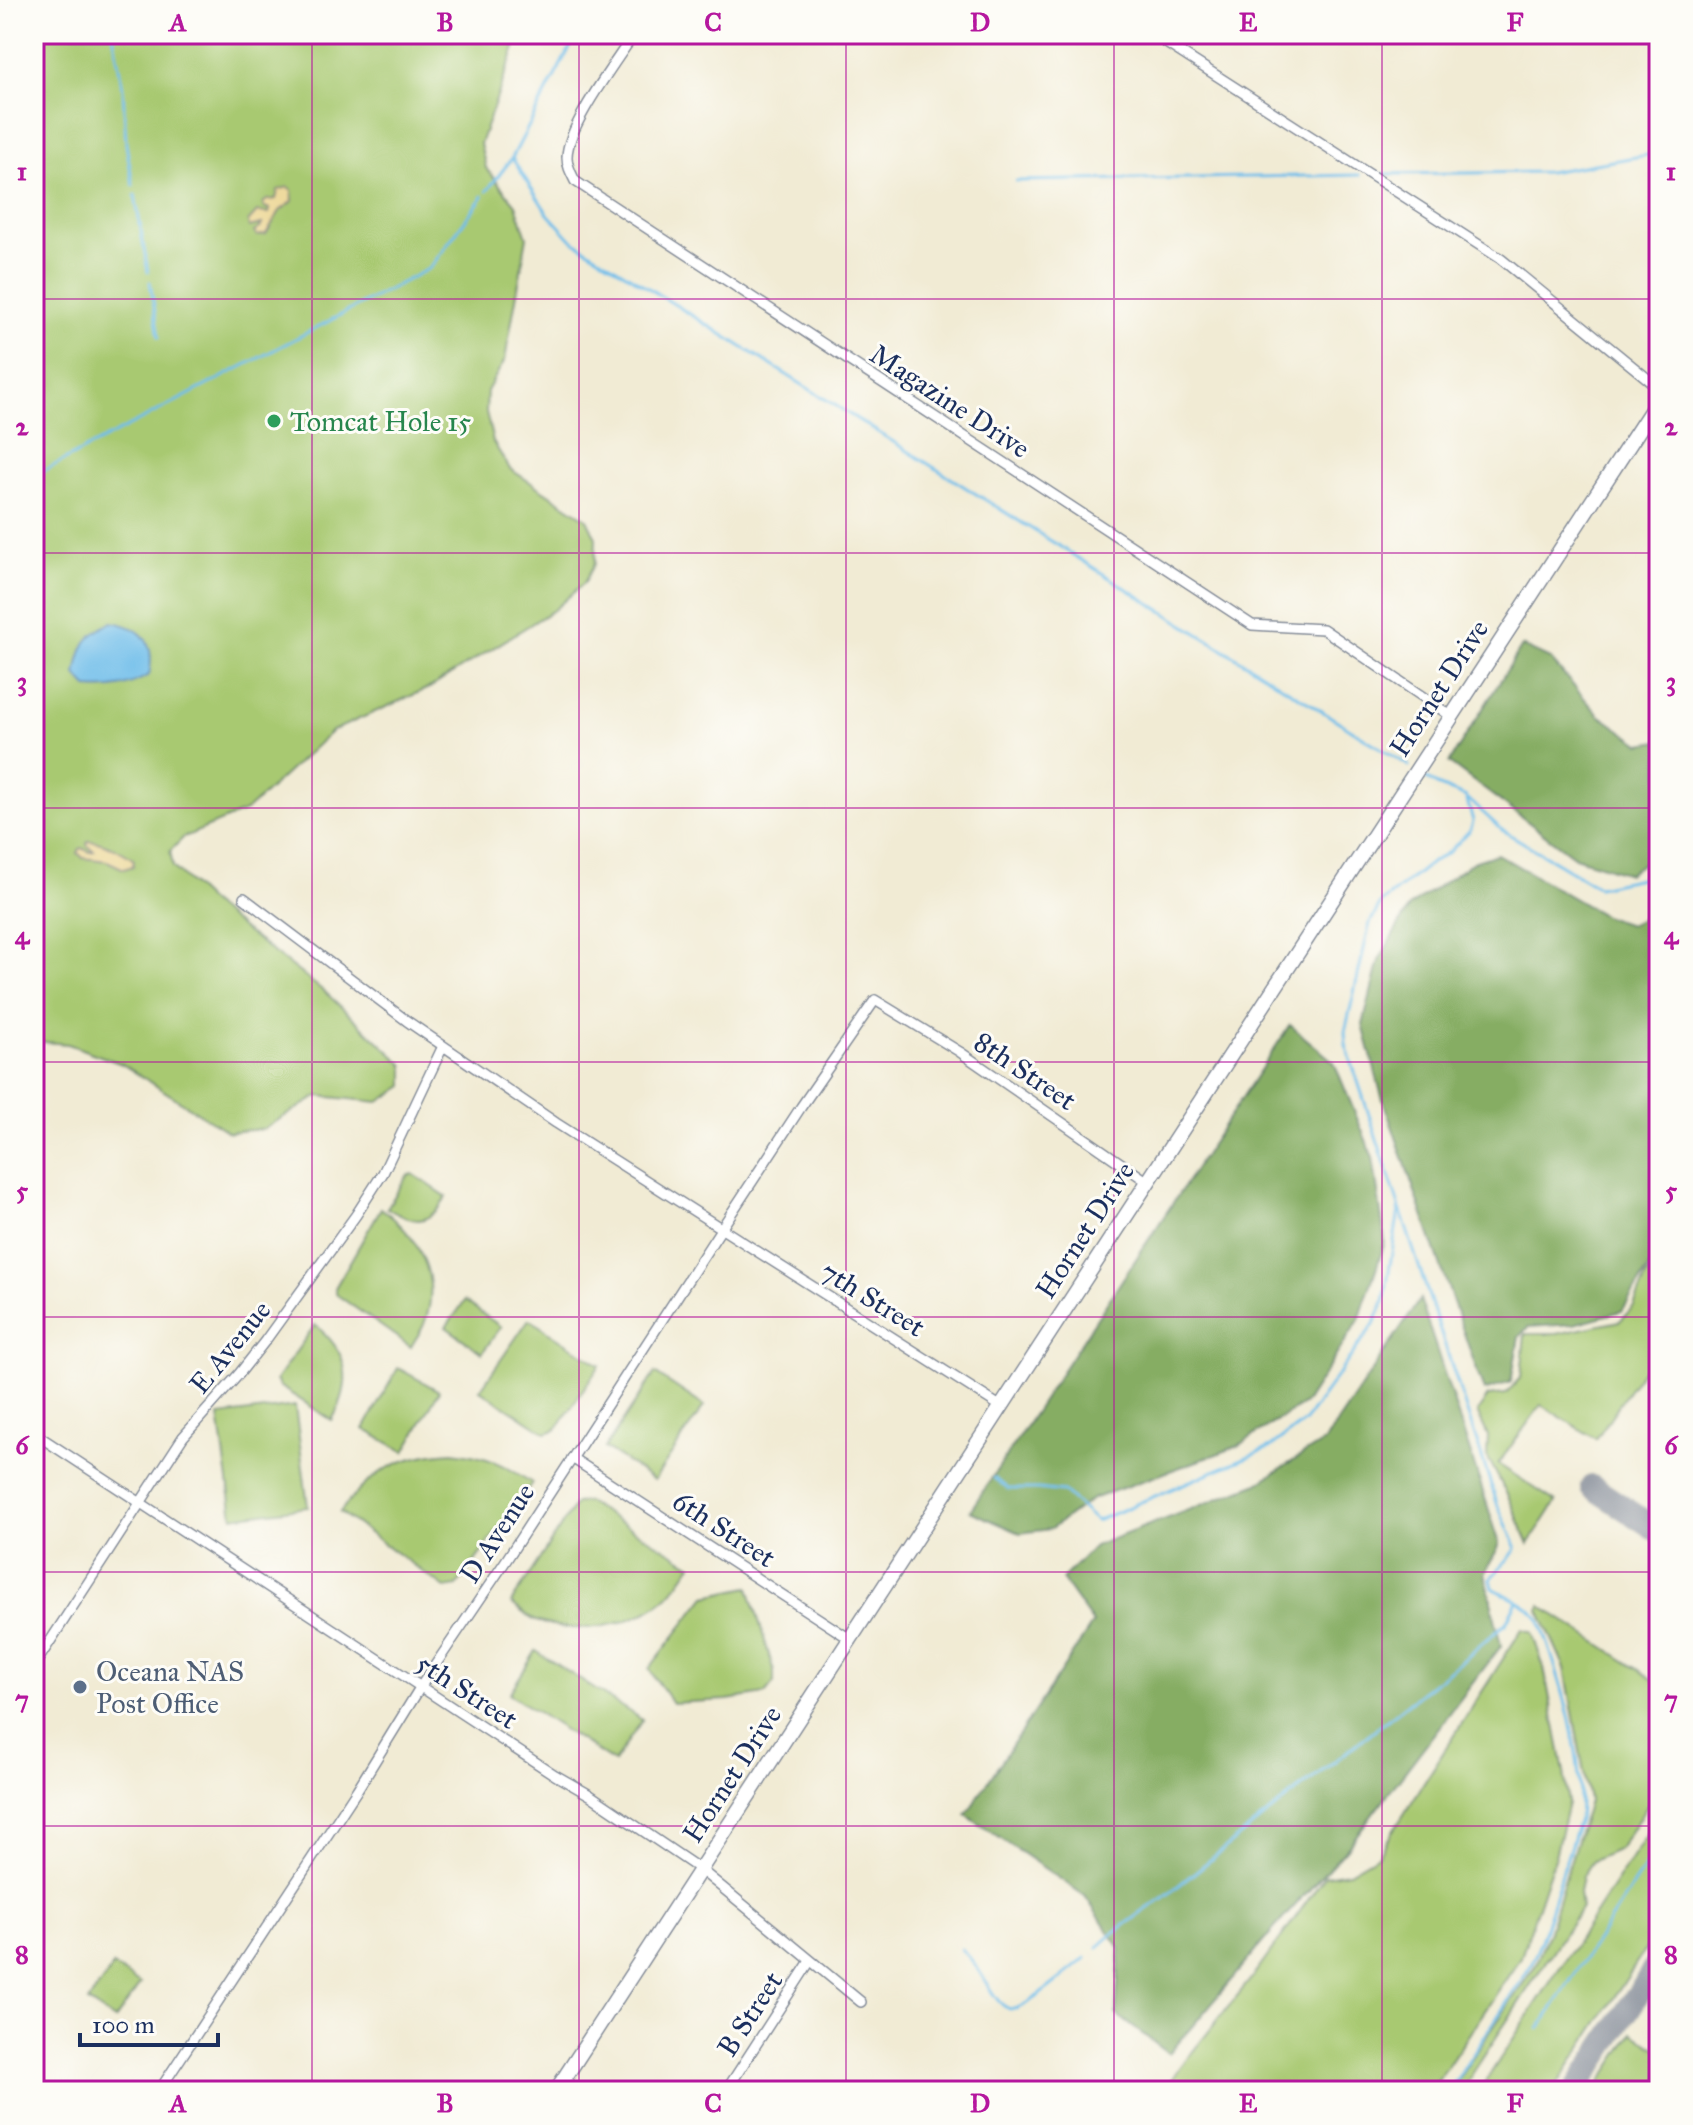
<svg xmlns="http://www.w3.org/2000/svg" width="1693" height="2125" font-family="'IM FELL Great Primer',serif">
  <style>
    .green { fill: #a8c971; stroke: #627c68; stroke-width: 2 }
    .forest { fill: #86ad63; stroke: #506e60; stroke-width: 2 }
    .sand { fill: #eeda9e; stroke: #84847e; stroke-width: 2 }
    .water { fill: #70beea; stroke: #4676a4; stroke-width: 2 }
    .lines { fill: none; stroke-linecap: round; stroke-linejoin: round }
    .stream { stroke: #70beea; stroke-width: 3 }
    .taxiway { stroke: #868d99; stroke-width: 24 }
    .minor-casing { stroke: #868d99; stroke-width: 12 }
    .secondary-casing { stroke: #868d99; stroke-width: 17 }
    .minor { stroke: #fff; stroke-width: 9 }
    .secondary { stroke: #fff; stroke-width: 14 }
    .grid { fill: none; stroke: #b5179e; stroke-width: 2; stroke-opacity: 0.55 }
    .leisure-dot { fill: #2e9e5b; stroke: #fdfcf7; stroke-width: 3 }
    .service-dot { fill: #5c6f8a; stroke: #fdfcf7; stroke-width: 3 }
    .labels { text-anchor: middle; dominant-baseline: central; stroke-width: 6; stroke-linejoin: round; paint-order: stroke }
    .street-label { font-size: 28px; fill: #1b2f5e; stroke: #fdfcf7 }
    .leisure-label { font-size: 28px; fill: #27864d; stroke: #fdfcf7; text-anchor: start }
    .service-label { font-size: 28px; fill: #4e5e75; stroke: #fdfcf7; text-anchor: start }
    .neatline { fill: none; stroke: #b5179e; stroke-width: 3 }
    .grid-label { font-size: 26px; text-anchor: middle; font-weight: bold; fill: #b5179e }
  </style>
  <rect width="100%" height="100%" fill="#fdfcf7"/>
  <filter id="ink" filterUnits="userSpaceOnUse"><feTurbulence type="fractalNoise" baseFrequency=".0125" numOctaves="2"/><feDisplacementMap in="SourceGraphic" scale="16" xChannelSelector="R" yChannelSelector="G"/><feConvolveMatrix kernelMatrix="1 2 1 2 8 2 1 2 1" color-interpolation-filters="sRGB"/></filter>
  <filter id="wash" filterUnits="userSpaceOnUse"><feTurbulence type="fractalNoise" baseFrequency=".006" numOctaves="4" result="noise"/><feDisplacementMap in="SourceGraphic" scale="32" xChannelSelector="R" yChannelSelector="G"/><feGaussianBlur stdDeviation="1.8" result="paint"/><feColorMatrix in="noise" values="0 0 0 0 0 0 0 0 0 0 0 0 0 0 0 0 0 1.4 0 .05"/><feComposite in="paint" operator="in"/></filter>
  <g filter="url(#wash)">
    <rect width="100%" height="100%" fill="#f1ebd4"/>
    <g class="green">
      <polygon points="34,34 520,34 480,144 486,168 516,205 527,237 505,360 487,391 486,412 493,442 510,469 587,519 596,538 595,563 584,583 555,609 431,687 332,731 246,811 184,837 170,851 173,867 217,909 326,993 404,1065 404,1086 379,1102 319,1096 263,1129 228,1132 122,1064 68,1044 34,1041"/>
      <path d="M 413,1174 L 447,1197 C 428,1226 415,1225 387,1208 L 407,1176 Z"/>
      <path d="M 381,1208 C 417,1235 443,1277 424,1324 C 421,1332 415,1339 411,1347 L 337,1295 L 335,1288 Z"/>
      <polygon points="1659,1260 1659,1379 1643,1369 1596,1439 1541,1405 1498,1464 1556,1502 1529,1544 1508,1496 1487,1456 1488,1436 1477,1412 1488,1396 1506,1394 1521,1377 1525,1334 1556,1334 1620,1321 1634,1306 1646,1277"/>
      <polygon points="465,1301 501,1327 482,1353 446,1327"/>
      <polygon points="529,1319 600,1365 556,1430 546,1433 480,1390"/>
      <path d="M 315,1325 C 349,1352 354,1382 332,1420 L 279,1386 L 276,1380 Z"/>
      <polygon points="398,1368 439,1391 405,1452 364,1429"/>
      <polygon points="655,1373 704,1406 654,1480 605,1448"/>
      <polygon points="295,1406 308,1507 233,1517 219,1416"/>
      <path d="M 453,1452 C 487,1456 504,1464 532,1483 L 457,1586 L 445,1588 L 340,1512 C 373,1470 400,1455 453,1452 Z"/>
      <path d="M 587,1502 L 692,1565 C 684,1575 676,1590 665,1599 C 631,1627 578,1636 536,1621 C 527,1617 519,1609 511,1603 L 576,1503 Z"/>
      <polygon points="749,1587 774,1672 774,1683 765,1694 727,1700 672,1703 649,1669 706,1596"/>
      <polygon points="1541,1606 1659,1683 1659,1788 1619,1849 1592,1861 1582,1876 1579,1892 1581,1908 1461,2091 1450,2091 1535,1966 1548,1934 1589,1801 1565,1668 1539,1610"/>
      <polygon points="1522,1629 1532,1632 1544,1668 1564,1772 1568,1803 1555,1856 1521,1957 1431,2091 1165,2091 1181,2066 1258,1970 1325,1876 1349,1872 1378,1855"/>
      <polygon points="536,1651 642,1720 614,1762 509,1694"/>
      <polygon points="1659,1816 1659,1929 1553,2091 1479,2091"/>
      <polygon points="113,1966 140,1984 115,2020 88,2002"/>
      <polygon points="1633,2033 1659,2050 1659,2091 1595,2091"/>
    </g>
    <g class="forest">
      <polygon points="1522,646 1550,659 1599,715 1641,744 1659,741 1659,851 1628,874 1575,857 1449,763"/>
      <polygon points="1497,854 1606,917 1629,925 1659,910 1659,1256 1652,1263 1622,1311 1574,1324 1528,1327 1519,1337 1511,1382 1484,1391 1382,1097 1363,1025 1379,960 1409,907 1473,862"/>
      <polygon points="1290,1025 1334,1062 1373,1157 1385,1242 1359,1320 1306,1402 1236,1447 1092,1499 1051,1529 1020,1533 970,1511"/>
      <polygon points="1420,1299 1500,1544 1485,1573 1501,1646 1346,1849 1274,1929 1169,2054 1116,2014 1120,1948 1085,1896 966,1815 1093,1623 1062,1579 1094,1546 1256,1484 1325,1441"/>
    </g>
    <g class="sand">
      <polygon points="288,187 292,190 293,201 280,211 266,234 257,236 254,232 260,228 262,224 249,227 248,222 257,212 269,213 270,209 264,207 263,203 267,200 276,199 278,190"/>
      <path d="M 88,841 C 102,841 123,851 134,860 L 133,866 L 124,869 L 107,861 L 83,858 L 78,853 L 80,849 L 82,848 L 90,852 L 94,851 L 87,845 Z"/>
    </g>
    <path class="water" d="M 112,622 C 143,627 156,643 149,675 C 128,687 113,690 88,688 L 76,675 C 82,643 84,638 112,622 Z"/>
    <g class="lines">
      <g class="stream">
        <polyline points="113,34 123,89 126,144 133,185"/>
        <polyline points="512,158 548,214 572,240 1409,766"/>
        <polyline points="1383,174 1548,172 1659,153"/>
        <polyline points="1016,181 1360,175"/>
        <polyline points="487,191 512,158 577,34"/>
        <polyline points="135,195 148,272"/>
        <polyline points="150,282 159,337"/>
        <polyline points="34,476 430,268 483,196"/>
        <polyline points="1422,776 1437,785 1466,797 1502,830 1598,887 1645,877 1659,866"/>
        <polyline points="994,1478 1008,1489 1038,1489 1064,1492 1096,1521 1271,1447 1305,1421 1374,1324 1384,1302 1399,1210"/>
        <polyline points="1098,1947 1115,1932 1168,1894 1251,1827 1466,1658 1506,1623 1517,1601"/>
        <path d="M 961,1949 C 978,1964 981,1977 994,1995 C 998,2001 1005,2010 1014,2009 C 1027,2007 1074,1968 1086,1958"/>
        <polyline points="1539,2029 1659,1845"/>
        <path d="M 1449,2091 L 1530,1967 L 1541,1941 L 1579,1819 C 1585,1757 1561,1680 1540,1621 C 1531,1605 1509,1597 1493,1588 L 1491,1579 L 1515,1551 L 1516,1546 L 1498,1506 L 1346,1045 L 1345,1032 L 1370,923 L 1381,903 L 1431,863 L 1450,851 L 1471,829 L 1473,821 L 1466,797"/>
      </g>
      <g class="taxiway">
        <polyline points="1592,1487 1659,1531"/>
        <polyline points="1575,2091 1659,1962"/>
      </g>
    </g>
  </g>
  <g filter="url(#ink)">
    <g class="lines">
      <defs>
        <g id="minor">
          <path d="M 634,34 C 616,62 567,126 567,157 C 567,166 571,173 575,181 L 1252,625 L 1323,629 L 1451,716"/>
          <polyline points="1152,34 1501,259 1659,388"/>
          <polyline points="244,898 407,1021 556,1123 1000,1406"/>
          <polyline points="34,1433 555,1775 590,1795 701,1870 861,2002"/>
          <polyline points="572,1458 850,1639"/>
          <polyline points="34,1666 183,1437 239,1374 265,1341 356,1215 383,1173 443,1046"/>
          <polyline points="159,2091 357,1790 421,1686 505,1562 721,1229 801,1107 875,1000 960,1052 1148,1182"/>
          <polyline points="726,2091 810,1961"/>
        </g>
        <path id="secondary" d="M 556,2091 C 924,1527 1289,962 1659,399"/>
      </defs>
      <use href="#minor" class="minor-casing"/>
      <use href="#secondary" class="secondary-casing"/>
      <use href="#minor" class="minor"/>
      <use href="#secondary" class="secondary"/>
    </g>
  </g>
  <path class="grid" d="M 312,34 L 312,2091M 579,34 L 579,2091M 846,34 L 846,2091M 1114,34 L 1114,2091M 1382,34 L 1382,2091M 34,299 L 1659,299M 34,553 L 1659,553M 34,808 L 1659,808M 34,1062 L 1659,1062M 34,1317 L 1659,1317M 34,1572 L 1659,1572M 34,1826 L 1659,1826"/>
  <circle class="leisure-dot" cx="274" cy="421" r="8"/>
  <circle class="service-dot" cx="80" cy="1687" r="8"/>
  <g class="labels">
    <g class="street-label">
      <text transform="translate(950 401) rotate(33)">Magazine Drive</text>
      <text transform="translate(1439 688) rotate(-57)">Hornet Drive</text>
      <text transform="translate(1025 1071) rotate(34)">8th Street</text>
      <text transform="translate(1085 1230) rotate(-57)">Hornet Drive</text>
      <text transform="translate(873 1299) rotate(32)">7th Street</text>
      <text transform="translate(230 1347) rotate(-51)">E Avenue</text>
      <text transform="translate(724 1529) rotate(33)">6th Street</text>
      <text transform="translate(497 1533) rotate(-57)">D Avenue</text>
      <text transform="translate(467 1691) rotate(33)">5th Street</text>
      <text transform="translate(732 1774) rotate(-57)">Hornet Drive</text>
      <text transform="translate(750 2014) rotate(-57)">B Street</text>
    </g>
    <g class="leisure-label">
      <text x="290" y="421">Tomcat Hole 15</text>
    </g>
    <g class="service-label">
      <text x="96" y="1671">Oceana NAS<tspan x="96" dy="32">Post Office</tspan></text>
    </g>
  </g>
  <rect width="1693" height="2125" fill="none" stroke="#fdfcf7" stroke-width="88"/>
  <path d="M80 2033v12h138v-12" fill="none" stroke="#1b2f5e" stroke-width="4"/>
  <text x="92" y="2033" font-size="24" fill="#1b2f5e" stroke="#fdfcf7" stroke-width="6" paint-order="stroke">100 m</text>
  <rect x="44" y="44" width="1605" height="2037" class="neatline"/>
  <g class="grid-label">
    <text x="178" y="31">A</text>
    <text x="445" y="31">B</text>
    <text x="713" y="31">C</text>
    <text x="980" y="31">D</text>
    <text x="1248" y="31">E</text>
    <text x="1515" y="31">F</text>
    <text x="22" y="180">1</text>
    <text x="1671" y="180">1</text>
    <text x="22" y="435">2</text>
    <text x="1671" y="435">2</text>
    <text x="22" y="690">3</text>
    <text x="1671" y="690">3</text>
    <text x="22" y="944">4</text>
    <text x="1671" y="944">4</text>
    <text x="22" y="1199">5</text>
    <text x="1671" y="1199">5</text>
    <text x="22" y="1454">6</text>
    <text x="1671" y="1454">6</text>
    <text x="22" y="1708">7</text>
    <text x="1671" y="1708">7</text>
    <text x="22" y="1963">8</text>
    <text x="1671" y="1963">8</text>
    <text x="178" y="2112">A</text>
    <text x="445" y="2112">B</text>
    <text x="713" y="2112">C</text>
    <text x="980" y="2112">D</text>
    <text x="1248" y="2112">E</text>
    <text x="1515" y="2112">F</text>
  </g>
</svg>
